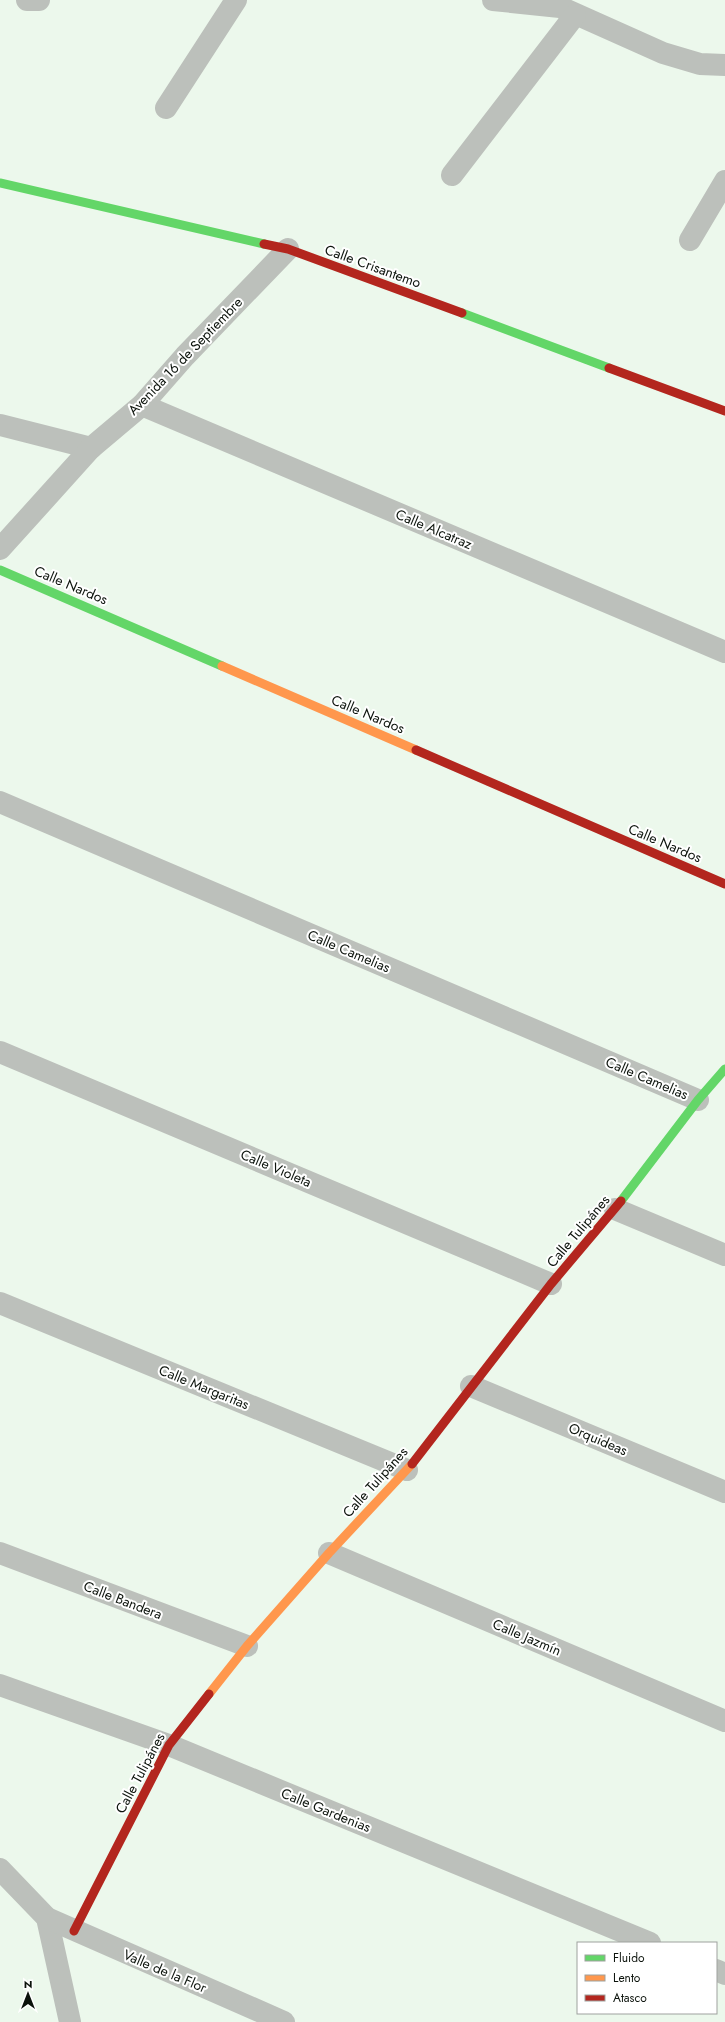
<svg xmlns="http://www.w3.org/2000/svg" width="725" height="2022" font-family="Jost,sans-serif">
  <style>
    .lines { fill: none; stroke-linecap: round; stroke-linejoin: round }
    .street { stroke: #bcc0bb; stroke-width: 22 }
    .fast { stroke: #63d668; stroke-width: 9 }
    .slow { stroke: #ff974d; stroke-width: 9 }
    .jam { stroke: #b3261e; stroke-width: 9 }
    .labels { text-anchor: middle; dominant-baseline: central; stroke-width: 4; stroke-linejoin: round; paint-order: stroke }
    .street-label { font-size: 14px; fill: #0c130c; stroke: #fff }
  </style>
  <rect width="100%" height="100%" fill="#ecf8ec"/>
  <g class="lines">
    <g class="street">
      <polyline points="27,0 39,0"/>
      <polyline points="493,0 560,7 663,53 700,64 725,65"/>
      <polyline points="166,108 236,0"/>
      <polyline points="452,175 575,15"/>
      <polyline points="690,240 725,181"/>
      <polyline points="142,405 725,652"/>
      <polyline points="0,425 91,448"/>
      <polyline points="0,549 91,448 142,405 185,356 288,249"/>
      <polyline points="0,802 698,1100"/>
      <polyline points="0,1052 551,1284"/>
      <polyline points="615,1209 725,1255"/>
      <polyline points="0,1303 407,1470"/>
      <polyline points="471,1386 725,1492"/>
      <polyline points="0,1553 247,1646"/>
      <polyline points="329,1553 725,1721"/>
      <polyline points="0,1685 169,1745 650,1943"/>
      <polyline points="0,1869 47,1918 70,2022"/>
      <polyline points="47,1918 284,2022"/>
      <polyline points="716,1970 725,1974"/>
    </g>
    <g class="fast">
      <polyline points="0,183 264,244"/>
      <polyline points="462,313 609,368"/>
      <polyline points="0,570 222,666"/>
      <polyline points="621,1201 698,1100 725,1069"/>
    </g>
    <g class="slow">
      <polyline points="222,666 416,750"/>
      <polyline points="209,1694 247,1646 329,1553 412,1464"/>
    </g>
    <g class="jam">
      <polyline points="264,244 288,249 462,313"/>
      <polyline points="609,368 725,411"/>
      <polyline points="416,750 725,884"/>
      <polyline points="412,1464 551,1284 621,1201"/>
      <polyline points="74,1931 169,1745 209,1694"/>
    </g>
  </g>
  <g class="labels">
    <g class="street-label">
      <text transform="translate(373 266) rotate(20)">Calle Crisantemo</text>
      <text transform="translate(185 356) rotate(-46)">Avenida 16 de Septiembre</text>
      <text transform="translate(434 529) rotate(23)">Calle Alcatraz</text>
      <text transform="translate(71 585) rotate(23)">Calle Nardos</text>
      <text transform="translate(368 714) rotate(23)">Calle Nardos</text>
      <text transform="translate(665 843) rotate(23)">Calle Nardos</text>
      <text transform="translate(349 951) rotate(23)">Calle Camelias</text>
      <text transform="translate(647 1078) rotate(23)">Calle Camelias</text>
      <text transform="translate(276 1168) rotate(23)">Calle Violeta</text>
      <text transform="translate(578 1231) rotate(-50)">Calle Tulipánes</text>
      <text transform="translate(204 1387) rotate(22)">Calle Margaritas</text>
      <text transform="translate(598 1439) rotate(23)">Orquideas</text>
      <text transform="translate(375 1482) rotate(-48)">Calle Tulipánes</text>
      <text transform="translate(123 1600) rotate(21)">Calle Bandera</text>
      <text transform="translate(527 1637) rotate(23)">Calle Jazmín</text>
      <text transform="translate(140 1773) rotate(-62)">Calle Tulipánes</text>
      <text transform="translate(326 1810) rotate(22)">Calle Gardenias</text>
      <text transform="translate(165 1971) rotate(23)">Valle de la Flor</text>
    </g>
  </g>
  <rect x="577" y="1942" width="140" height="72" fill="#ffffff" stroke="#9ea19e"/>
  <rect x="585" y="1955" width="20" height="6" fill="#63d668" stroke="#9ea19e"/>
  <text x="613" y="1962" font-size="12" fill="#0c130c">Fluido</text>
  <rect x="585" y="1975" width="20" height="6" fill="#ff974d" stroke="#9ea19e"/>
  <text x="613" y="1982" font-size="12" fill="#0c130c">Lento</text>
  <rect x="585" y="1995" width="20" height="6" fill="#b3261e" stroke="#9ea19e"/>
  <text x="613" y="2002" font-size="12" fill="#0c130c">Atasco</text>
  <g transform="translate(28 1994)" stroke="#ffffff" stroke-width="3" paint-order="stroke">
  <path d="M0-3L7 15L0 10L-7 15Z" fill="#0c130c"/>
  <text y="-6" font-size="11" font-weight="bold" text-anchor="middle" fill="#0c130c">N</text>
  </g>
</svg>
